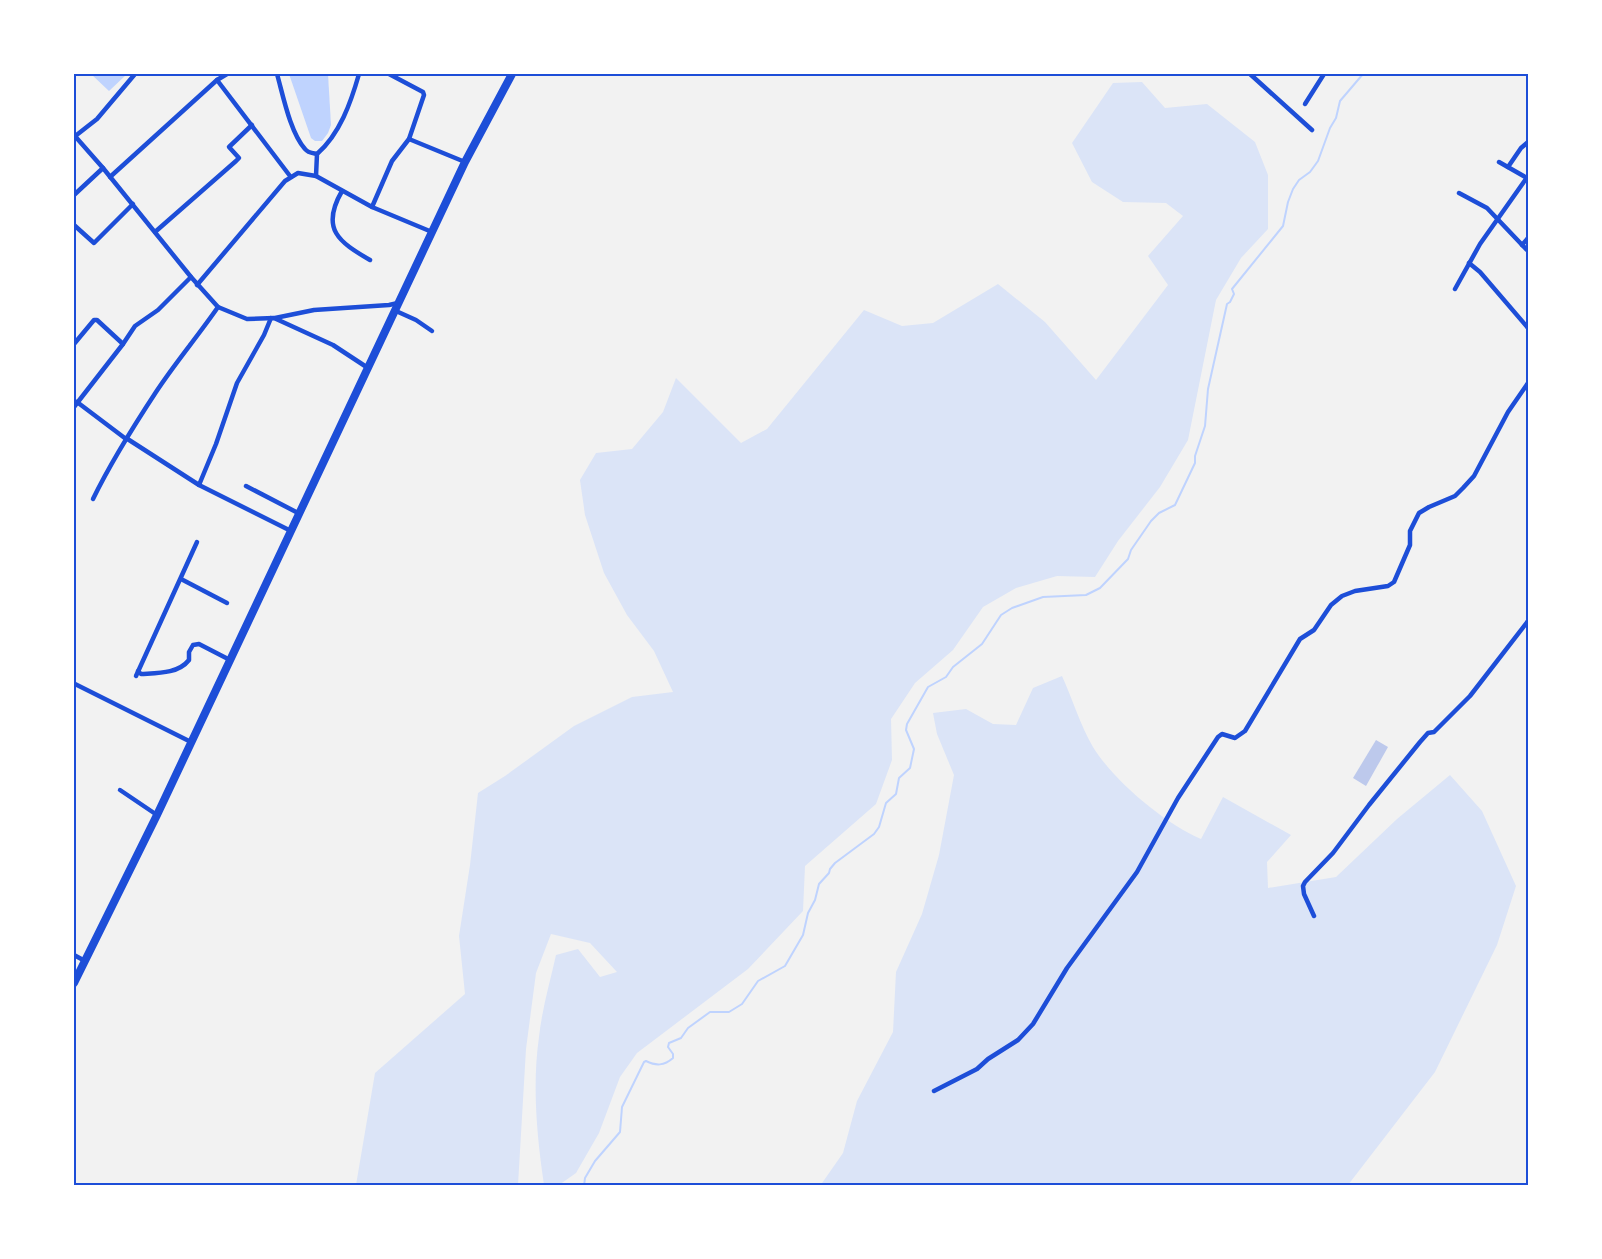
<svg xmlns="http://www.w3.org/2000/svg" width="1602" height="1259" font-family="Bitter,serif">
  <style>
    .green { fill: #dbe4f7 }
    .water { fill: #bfd3fe }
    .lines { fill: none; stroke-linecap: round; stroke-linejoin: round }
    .stream { stroke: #bfd3fe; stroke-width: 2 }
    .building { fill: #bdc9ec }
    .minor { stroke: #1d4ed8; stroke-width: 4.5 }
    .trunk { stroke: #1d4ed8; stroke-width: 8 }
    .neatline { fill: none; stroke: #1d4ed8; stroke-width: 2 }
  </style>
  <rect width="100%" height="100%" fill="#f2f2f2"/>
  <g class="green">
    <path d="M 1142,82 L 1165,108 L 1207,104 L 1255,142 L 1268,175 L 1268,229 L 1241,258 L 1216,300 L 1188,440 L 1160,487 L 1118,541 L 1095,577 L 1057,576 L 1016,588 L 983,607 L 953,650 L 915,683 L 891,719 L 892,760 L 876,804 L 805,866 L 803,911 L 748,969 L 637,1053 L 620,1077 L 599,1133 L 576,1173 L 559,1185 L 544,1185 C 537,1137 532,1086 539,1037 C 542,1009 550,982 556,955 L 578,949 L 600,977 L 617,972 L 590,943 L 551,934 L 536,973 L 526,1049 L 518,1185 L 356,1185 L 375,1073 L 465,994 L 459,936 L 470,865 L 478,793 L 505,776 L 574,726 L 632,697 L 673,692 L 654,651 L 627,615 L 604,573 L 585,515 L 580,480 L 596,453 L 632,449 L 663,412 L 676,378 L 741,443 L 767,429 L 864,310 L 902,326 L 933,323 L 998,284 L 1045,322 L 1096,380 L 1168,285 L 1148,256 L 1183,216 L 1166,203 L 1123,202 L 1092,182 L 1072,143 L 1113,83 Z"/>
    <path d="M 1062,676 C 1072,698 1081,727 1093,747 C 1114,781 1164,823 1201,839 L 1223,797 L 1291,835 L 1267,862 L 1268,888 L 1336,877 L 1397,819 L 1450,775 L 1482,811 L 1516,886 L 1497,945 L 1435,1072 L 1348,1185 L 820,1186 L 843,1153 L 857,1101 L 893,1032 L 896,972 L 922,914 L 939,855 L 954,775 L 937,734 L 933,713 L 966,709 L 993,724 L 1016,725 L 1033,688 Z"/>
  </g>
  <g class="water">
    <polygon points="91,74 127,74 109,91"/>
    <polygon points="289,74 328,74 331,125 328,133 322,141 315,141 311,138"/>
  </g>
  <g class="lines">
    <path class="stream" d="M 584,1186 L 585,1178 L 595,1161 L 620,1132 L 622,1107 L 644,1062 L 646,1061 C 656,1066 664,1066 673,1058 L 673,1054 L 668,1047 L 669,1043 L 681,1038 L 688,1028 L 710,1012 L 729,1012 L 742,1004 L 758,981 L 785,966 L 803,935 L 808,913 L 815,900 L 819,884 L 829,873 L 830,869 L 835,863 L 874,834 L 879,827 L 886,803 L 896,794 L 899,778 L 910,768 L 914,749 L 906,730 L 907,724 L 928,687 L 946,677 L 953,667 L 982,644 L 1001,615 L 1012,608 L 1043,597 L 1086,595 L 1100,588 L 1128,559 L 1131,550 L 1151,521 L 1159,513 L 1175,505 L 1195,463 L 1195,456 L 1205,426 L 1208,389 L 1227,304 L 1230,302 L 1234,294 L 1232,289 L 1283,226 L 1288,202 L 1293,189 L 1299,180 L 1310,172 L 1318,161 L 1330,128 L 1336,118 L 1340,101 L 1363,74"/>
  </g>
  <polygon class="building" points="1376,740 1388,747 1366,786 1353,778"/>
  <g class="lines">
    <g class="minor">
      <path d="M 277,74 C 283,95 290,132 305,149 C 308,153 312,153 317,154"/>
      <polyline points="1250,74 1312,130"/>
      <polyline points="217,80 290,176"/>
      <polyline points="1305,104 1324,74"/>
      <polyline points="74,135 103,168 191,277 218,307 247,319 274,318 333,345 368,368"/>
      <polyline points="74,137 97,119 135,74"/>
      <polyline points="409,139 465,162"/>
      <polyline points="1499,162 1527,178"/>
      <polyline points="1508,167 1521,148 1528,142"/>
      <path d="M 316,176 L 317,154 C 340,134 351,102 359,74"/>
      <polyline points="110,177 217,80 227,74"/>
      <path d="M 342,191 C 320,229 339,242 370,260"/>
      <polyline points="1459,193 1487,208 1528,251"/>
      <polyline points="74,195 103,168"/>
      <polyline points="372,207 392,161 409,139 424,95 423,92 389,74"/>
      <polyline points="74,225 94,243 133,204"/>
      <polyline points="155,232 236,161 239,158 229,147 252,125"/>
      <polyline points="1522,245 1528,238"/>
      <polyline points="1469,263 1480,272 1528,328"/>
      <polyline points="197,285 285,181 298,173 316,176 372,207 432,232"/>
      <polyline points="1455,289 1480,244 1528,176"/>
      <polyline points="396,311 416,320 432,331"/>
      <polyline points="275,318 314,310 389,305 398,303"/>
      <polyline points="74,344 94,320 97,320 123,344"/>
      <polyline points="77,402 126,439"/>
      <polyline points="74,407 123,344 135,326 158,310 191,277"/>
      <polyline points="126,438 199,485 291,531"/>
      <polyline points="199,485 216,444 237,383 264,335 271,318"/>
      <polyline points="246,486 300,514"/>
      <path d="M 93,499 C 111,462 133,427 156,392 C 175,363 198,336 218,307"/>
      <polyline points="181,579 227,603"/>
      <path d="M 138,671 L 141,674 C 157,673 178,674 189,660 L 189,652 L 193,645 L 199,644 L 230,660"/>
      <polyline points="136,676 197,542"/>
      <polyline points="75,684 191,742"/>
      <polyline points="120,790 157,815"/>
      <polyline points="1314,916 1304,894 1303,886 1305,882 1333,853 1369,805 1420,742 1428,733 1434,732 1470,696 1528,621"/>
      <polyline points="74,955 85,961"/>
      <polyline points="934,1091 977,1069 988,1059 1018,1040 1033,1024 1067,968 1137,872 1178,798 1218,737 1222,734 1235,738 1245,731 1300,639 1314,630 1331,605 1342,596 1355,591 1388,586 1394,582 1410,545 1410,531 1419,513 1429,507 1455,496 1463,488 1474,476 1508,412 1528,383"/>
    </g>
    <polyline class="trunk" points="74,983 157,815 465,162 512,74"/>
  </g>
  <rect width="1602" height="1259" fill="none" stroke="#ffffff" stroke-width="150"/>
  <rect x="75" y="75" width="1452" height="1109" class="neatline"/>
</svg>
